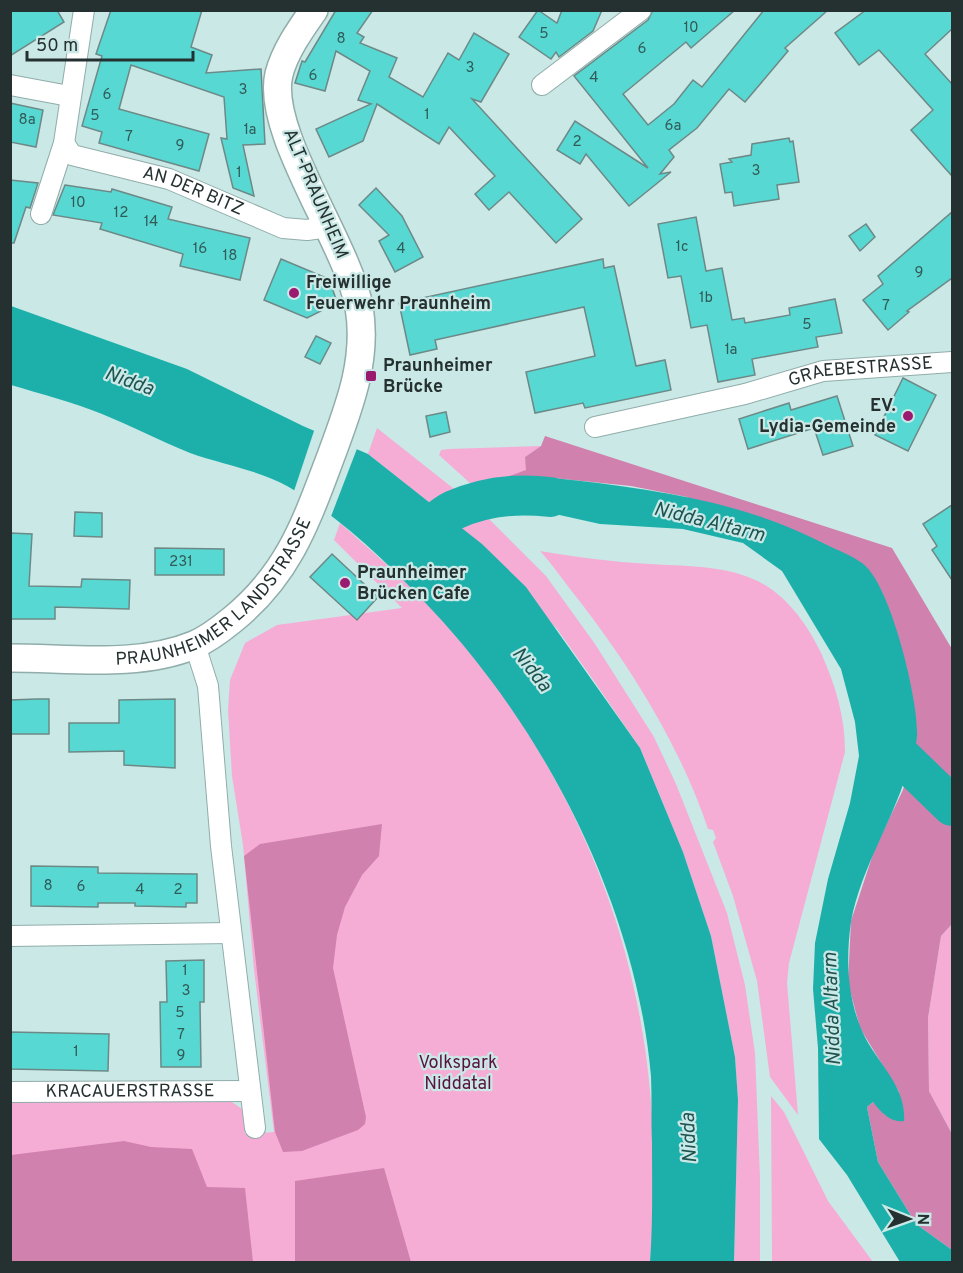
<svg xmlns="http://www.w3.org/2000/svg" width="963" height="1273" font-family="Overpass,sans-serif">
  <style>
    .green { fill: #f5add5 }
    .forest { fill: #d081ae }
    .water { fill: #1db0aa }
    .pier { fill: #cae8e6 }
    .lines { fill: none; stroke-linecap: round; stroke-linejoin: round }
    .river { stroke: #1db0aa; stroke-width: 40 }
    .building { fill: #57d8d2; stroke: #6d8987; stroke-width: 1.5 }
    .minor-casing { stroke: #90adaa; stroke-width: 22 }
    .secondary-casing { stroke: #90adaa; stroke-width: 30 }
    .minor { stroke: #fff; stroke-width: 20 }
    .secondary { stroke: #fff; stroke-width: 27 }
    .poi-dot { fill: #9a1a70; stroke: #cae8e6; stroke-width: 2 }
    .labels { text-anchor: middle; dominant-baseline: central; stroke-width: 4.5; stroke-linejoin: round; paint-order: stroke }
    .number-label { font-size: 15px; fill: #325b58 }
    .street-label { font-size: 18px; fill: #253130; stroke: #cae8e6 }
    .poi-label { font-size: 18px; font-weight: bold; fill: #253130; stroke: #cae8e6; text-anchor: start }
    .park-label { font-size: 18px; fill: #5a1341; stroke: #cae8e6 }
    .water-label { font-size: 20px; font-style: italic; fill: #1d5452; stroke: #cae8e6 }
  </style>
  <rect width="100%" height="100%" fill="#cae8e6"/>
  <g class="green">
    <polygon points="377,428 468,500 438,510 368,454"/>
    <polygon points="541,446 525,457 527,470 495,481 491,502 439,455 441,450 448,449"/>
    <polygon points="486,516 546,576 595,644 654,737 676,784 727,913 745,985 755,1053 760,1177 760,1262 734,1262 738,1100 735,1057 711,936 683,852 640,748 594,681 557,629 454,522"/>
    <path d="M 340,523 C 385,563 432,603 469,650 C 613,833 670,1031 650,1262 L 11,1262 L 11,1101 L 164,1098 L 229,1100 L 242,1109 L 245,1134 L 274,1132 L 254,970 L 243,845 L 232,776 L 228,710 L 230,680 L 245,643 L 277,625 L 402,608 L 334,540 Z"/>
    <path d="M 540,551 C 576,557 612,562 649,564 C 682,566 721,565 753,579 C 785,592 808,625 822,655 C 836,687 845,717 845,752 L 789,963 L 787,983 L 798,1115 L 770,1077 L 757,981 L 733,896 L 713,842 L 716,838 L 713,830 L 708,829 C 680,745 629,664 574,594 C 563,580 552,564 540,551 Z"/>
    <polygon points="952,924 952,1134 929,1091 928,1018 941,936"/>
    <polygon points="771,1096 784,1112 828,1201 873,1262 772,1262"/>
  </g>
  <g class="forest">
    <polygon points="545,436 892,548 952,649 952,924 941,936 928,1018 929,1091 952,1134 952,1250 916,1224 878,1162 867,1107 873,1102 885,1115 899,1092 860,1028 848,983 851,921 875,848 903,790 917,736 906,667 687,497 631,486 553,478 495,481 526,470 525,457 541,446"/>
    <polygon points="382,824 379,856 362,875 345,907 337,935 333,968 366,1117 365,1124 358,1130 302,1151 283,1152 275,1132 244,856 260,844"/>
    <polygon points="124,1141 151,1147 192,1149 207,1187 245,1188 253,1262 11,1262 11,1155"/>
    <polygon points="384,1168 411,1262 295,1262 295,1181"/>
  </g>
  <g class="water">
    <path d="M 11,306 L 187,369 L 303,426 L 368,454 L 482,544 L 526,587 L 640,748 L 683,852 L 711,936 L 735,1057 L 738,1100 L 734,1262 L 650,1262 C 653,1222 652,1183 652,1142 C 651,1121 652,1098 651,1076 C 636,907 547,733 433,611 C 390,565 342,518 287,486 C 258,470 221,464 190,453 C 160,441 132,426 102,414 C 73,402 41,394 11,385 Z"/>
    <path d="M 553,478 C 646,488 741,500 825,544 C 837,550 851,555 862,563 C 890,582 919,701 917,736 C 917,744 912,754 910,762 C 896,817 861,866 851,922 C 846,957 847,993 860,1026 C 872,1059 907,1084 904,1121 C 890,1123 881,1112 873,1102 L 867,1107 L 878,1162 L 916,1224 L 952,1250 L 952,1262 L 900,1262 L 847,1175 L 819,1139 L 818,1048 L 813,989 L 815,943 L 828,879 L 850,803 L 859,756 L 855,722 L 841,669 L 782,571 L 743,543 L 683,529 L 600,524 L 537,510 L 495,496 L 498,482 Z"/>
  </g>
  <polygon class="pier" points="315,428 358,446 330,519 293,494"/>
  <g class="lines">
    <g class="river">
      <path d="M 417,538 C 429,529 441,516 454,510 C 485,496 517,493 550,497"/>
      <polyline points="879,722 883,739 952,806"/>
    </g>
  </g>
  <g class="building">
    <polygon points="10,10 57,10 64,22 10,56"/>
    <polygon points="111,10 202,10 191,47 212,55 206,73 261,69 265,144 243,145 254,196 233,188 221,138 227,139 224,97 131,65 119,109 209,134 199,171 99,143 102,132 82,126 102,56 96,54"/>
    <polygon points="336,10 373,10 357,33 364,37 360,43 397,58 389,77 423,97 448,53 459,60 474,33 509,54 481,102 472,99 582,219 556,243 509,192 489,210 475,194 495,176 449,127 439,144 377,104 363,141 329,157 316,129 371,104 358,100 370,71 336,51 325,91 295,83 302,61 305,62"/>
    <polygon points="538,10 557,23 562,10 602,10 593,31 559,57 556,52 551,59 519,37"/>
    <polygon points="653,10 735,10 691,48 686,42 623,94 648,125 674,104 693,80 702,87 764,10 828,10 785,48 788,51 745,102 729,89 697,128 669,150 674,157 660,174 671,172 629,206 586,154 580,164 557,150 575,121 648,168 574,76 648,20"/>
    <polygon points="866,10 952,10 952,29 925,54 952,84 952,176 911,130 933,110 879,50 859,65 835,33"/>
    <polygon points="10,103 43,110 36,147 10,142"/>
    <polygon points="789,138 790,142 793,141 799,182 777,185 779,199 734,206 732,192 725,193 720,164 732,162 729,159 751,155 752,144"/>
    <polygon points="10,180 38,183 30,208 26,207 14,243 10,243"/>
    <polygon points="65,185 111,192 112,189 172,207 168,219 250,238 240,280 180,266 183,254 100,229 102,223 53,215"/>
    <polygon points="376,188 402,216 423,257 395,272 379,241 389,235 359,205"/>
    <polygon points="952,212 952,278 907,311 909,312 888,330 863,300 883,284 878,276"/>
    <polygon points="696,217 706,271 722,268 732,320 744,318 745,323 790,315 789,308 835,299 842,333 816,337 818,347 752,359 755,375 718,382 707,325 691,328 681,276 668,278 658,224"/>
    <polygon points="866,224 875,237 860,251 849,236"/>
    <polygon points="281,259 329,279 336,299 323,305 321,311 307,318 264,300"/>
    <polygon points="603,259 604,268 614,266 636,366 665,360 671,390 585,408 583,403 535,413 526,372 595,356 584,307 435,340 437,349 410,355 399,303"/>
    <polygon points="316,336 331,343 320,364 305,357"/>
    <polygon points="903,378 936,395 908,451 875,435"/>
    <polygon points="837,396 853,446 823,455 814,428 748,449 739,419 789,403 791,410"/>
    <polygon points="446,412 450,432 430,437 426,416"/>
    <polygon points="952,505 952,580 932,550 937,546 923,524"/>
    <polygon points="75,512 102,513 102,537 74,536"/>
    <polygon points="10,533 32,534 29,586 81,587 82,579 130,580 129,609 55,607 55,619 10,619"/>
    <polygon points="155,548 224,549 224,575 155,575"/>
    <polygon points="332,554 378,597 357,620 310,577"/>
    <polygon points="37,699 49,699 49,734 10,734 10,700"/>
    <polygon points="175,699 175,768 124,765 124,751 69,752 69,723 119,723 119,700"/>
    <polygon points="31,866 98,867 98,873 197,874 197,903 186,903 186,907 135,906 135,903 98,903 98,907 31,906"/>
    <polygon points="204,960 204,1002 200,1002 201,1067 161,1067 160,1002 167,1002 166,961"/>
    <polygon points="10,1032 109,1034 108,1071 10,1069"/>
  </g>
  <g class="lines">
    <defs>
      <g id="minor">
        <polyline points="10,85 69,96"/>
        <polyline points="542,85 641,10"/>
        <path id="s1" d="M 64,143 L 72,155 L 169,179 L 283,228 L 307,230 L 328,227"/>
        <polyline points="41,214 64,143 84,10"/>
        <path id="s2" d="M 595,427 L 745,394 L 823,371 L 952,362"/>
        <polyline points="195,645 208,686 221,846 255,1128"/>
        <polyline points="10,936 231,933"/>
        <path id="s3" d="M 10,1092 L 250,1091"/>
      </g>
      <g id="secondary">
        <path id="s4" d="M 10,658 C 70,658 138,668 194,645 C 208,639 221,629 232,620 C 289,574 306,522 331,456 C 349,407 368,360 359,307 C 348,244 265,132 279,74 C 285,51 300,30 314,10"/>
      </g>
    </defs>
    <use href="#minor" class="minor-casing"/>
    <use href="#secondary" class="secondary-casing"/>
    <use href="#minor" class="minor"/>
    <use href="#secondary" class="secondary"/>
  </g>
  <g class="poi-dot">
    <circle cx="294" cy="293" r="6"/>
    <rect x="365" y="370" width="12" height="12" rx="3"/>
    <circle cx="908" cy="416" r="6"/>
    <circle cx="345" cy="583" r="6"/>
  </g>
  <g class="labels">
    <g class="number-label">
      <text x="691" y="28">10</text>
      <text x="544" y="34">5</text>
      <text x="341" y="39">8</text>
      <text x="642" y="49">6</text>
      <text x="470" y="68">3</text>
      <text x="313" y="76">6</text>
      <text x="594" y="78">4</text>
      <text x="243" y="90">3</text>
      <text x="107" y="95">6</text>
      <text x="427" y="115">1</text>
      <text x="95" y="116">5</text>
      <text x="27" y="120">8a</text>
      <text x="673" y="126">6a</text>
      <text x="250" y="130">1a</text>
      <text x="129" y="137">7</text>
      <text x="577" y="142">2</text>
      <text x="180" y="146">9</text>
      <text x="756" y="171">3</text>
      <text x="239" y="173">1</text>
      <text x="78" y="203">10</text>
      <text x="121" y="213">12</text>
      <text x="151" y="222">14</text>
      <text x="682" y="247">1c</text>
      <text x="200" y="249">16</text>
      <text x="401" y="249">4</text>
      <text x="230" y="256">18</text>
      <text x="919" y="273">9</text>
      <text x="706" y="298">1b</text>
      <text x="886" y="306">7</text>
      <text x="807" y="325">5</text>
      <text x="731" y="350">1a</text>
      <text x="181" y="562">231</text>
      <text x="48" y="886">8</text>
      <text x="81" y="887">6</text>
      <text x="140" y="890">4</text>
      <text x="178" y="890">2</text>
      <text x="185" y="971">1</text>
      <text x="186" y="991">3</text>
      <text x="180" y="1013">5</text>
      <text x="181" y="1035">7</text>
      <text x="76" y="1052">1</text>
      <text x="181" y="1056">9</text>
    </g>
    <g class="street-label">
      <text stroke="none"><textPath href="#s1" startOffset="141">AN DER BITZ</textPath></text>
      <text transform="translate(315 194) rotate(67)">ALT-PRAUNHEIM</text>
      <text stroke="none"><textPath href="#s2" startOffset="272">GRAEBESTRASSE</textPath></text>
      <text stroke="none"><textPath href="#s4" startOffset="232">PRAUNHEIMER LANDSTRASSE</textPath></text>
      <text stroke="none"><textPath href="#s3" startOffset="120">KRACAUERSTRASSE</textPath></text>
    </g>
    <g class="poi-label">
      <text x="306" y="283">Freiwillige<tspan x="306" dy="21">Feuerwehr Praunheim</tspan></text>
      <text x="383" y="366">Praunheimer<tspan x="383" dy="21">Brücke</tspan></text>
      <text x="896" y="406" text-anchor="end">EV.<tspan x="896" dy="21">Lydia-Gemeinde</tspan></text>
      <text x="357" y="573">Praunheimer<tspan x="357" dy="21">Brücken Cafe</tspan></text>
    </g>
    <g class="park-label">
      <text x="458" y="1063">Volkspark<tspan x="458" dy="21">Niddatal</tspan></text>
    </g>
    <g class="water-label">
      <text transform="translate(129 382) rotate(20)">Nidda</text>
      <text transform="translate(709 523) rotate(14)">Nidda Altarm</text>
      <text transform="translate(531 670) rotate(52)">Nidda</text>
      <text transform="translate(833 1009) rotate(-92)">Nidda Altarm</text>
      <text transform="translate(690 1138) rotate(-93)">Nidda</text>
    </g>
  </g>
  <rect width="963" height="1273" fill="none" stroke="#253130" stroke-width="24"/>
  <g transform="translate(909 1219) rotate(91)" stroke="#cae8e6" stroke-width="4.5" paint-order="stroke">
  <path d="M0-4.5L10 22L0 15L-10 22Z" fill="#253130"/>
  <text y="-9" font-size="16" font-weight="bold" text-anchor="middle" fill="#253130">N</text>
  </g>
  <path d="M27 51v9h166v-9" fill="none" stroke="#253130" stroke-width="3"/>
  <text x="36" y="51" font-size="18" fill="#253130" stroke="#cae8e6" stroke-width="4.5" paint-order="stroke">50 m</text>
</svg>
